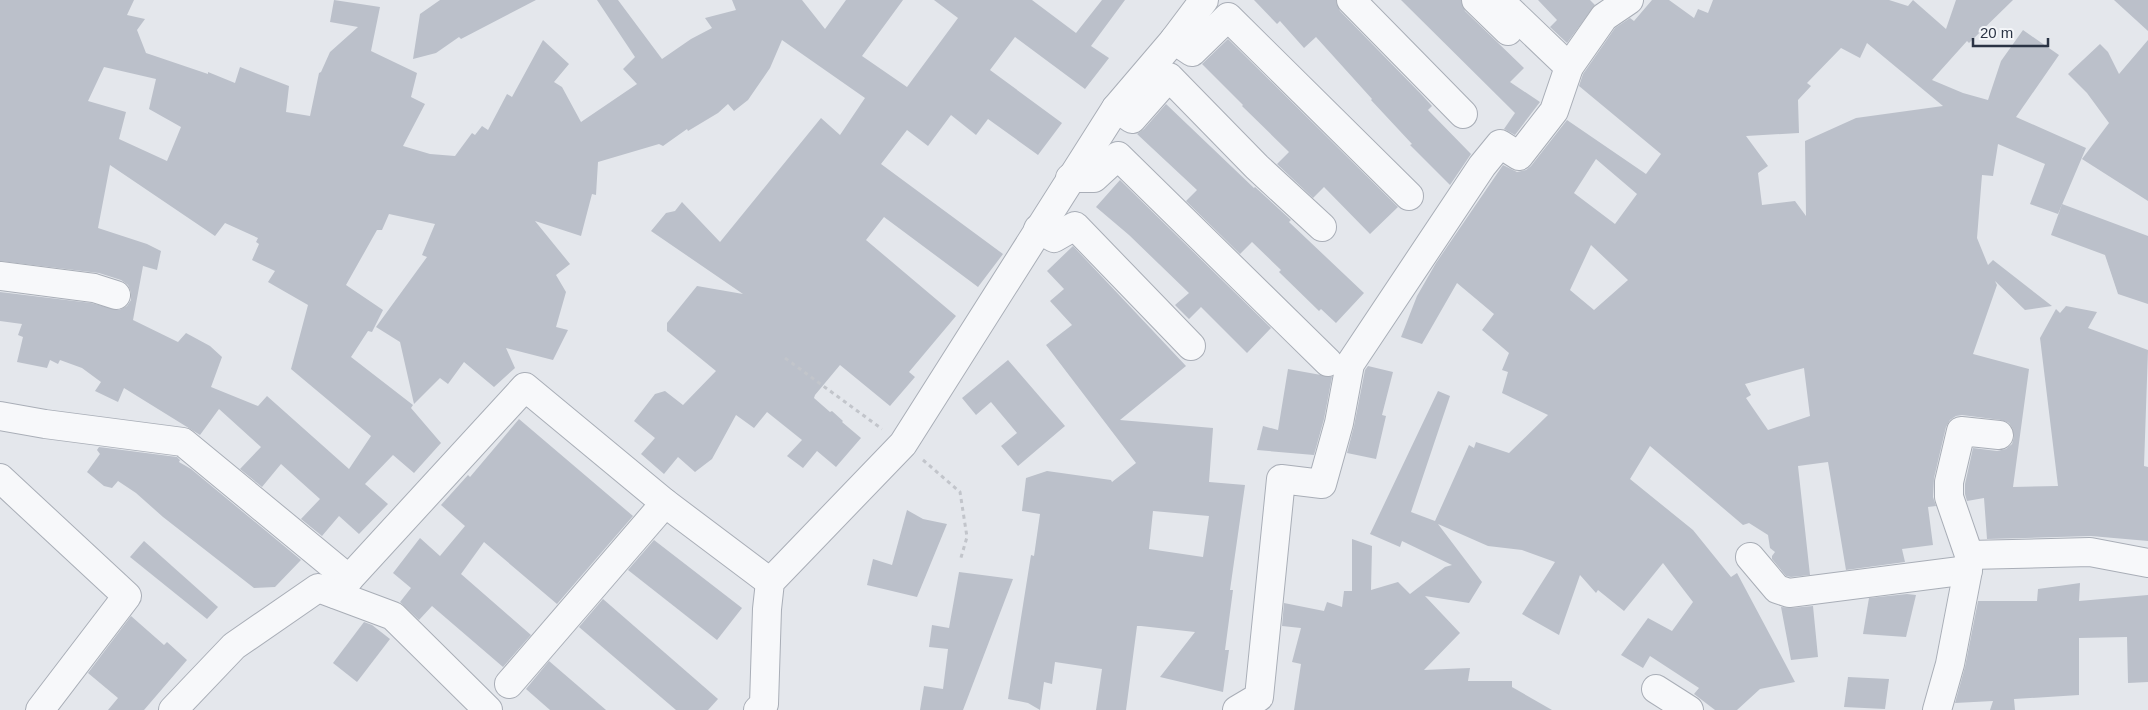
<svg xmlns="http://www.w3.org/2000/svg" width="2148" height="710" font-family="Helvetica,sans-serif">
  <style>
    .building { fill: #bbc0ca; fill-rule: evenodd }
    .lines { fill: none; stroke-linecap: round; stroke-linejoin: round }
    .minor-casing { stroke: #a9aeb7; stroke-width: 30 }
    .path { stroke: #c2c5cb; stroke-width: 3; stroke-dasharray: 4 4; stroke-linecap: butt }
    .minor { stroke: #f7f8fa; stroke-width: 28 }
  </style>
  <rect width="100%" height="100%" fill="#e4e7ec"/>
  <g class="building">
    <path d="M 0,0 L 134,0 L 127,15 L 145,19 L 137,30 L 146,53 L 208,74 L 208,72 L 235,83 L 240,67 L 289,86 L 286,112 L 310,116 L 319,73 L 321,72 L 330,52 L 358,27 L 330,22 L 334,0 L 380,7 L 371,51 L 417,73 L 411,97 L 425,104 L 403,146 L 430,154 L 455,156 L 472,133 L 475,135 L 482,126 L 488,130 L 507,94 L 512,97 L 543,40 L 569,64 L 554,82 L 562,87 L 581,122 L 637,84 L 623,69 L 635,57 L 597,0 L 618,0 L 662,59 L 691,39 L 712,28 L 705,18 L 736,10 L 732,0 L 802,0 L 825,29 L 846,0 L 903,0 L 862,56 L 907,87 L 958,18 L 934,0 L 1032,0 L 1076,33 L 1102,0 L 1125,0 L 1091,46 L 1109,58 L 1085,89 L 1015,37 L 990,70 L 1062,123 L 1038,155 L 988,119 L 976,135 L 951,115 L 928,146 L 907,130 L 881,164 L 1003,254 L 978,287 L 884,217 L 866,240 L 956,316 L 909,372 L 915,377 L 890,406 L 840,365 L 815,395 L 814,398 L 830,412 L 832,411 L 843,421 L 842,422 L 861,438 L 836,467 L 817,451 L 803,468 L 787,456 L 802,440 L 767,412 L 754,428 L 736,415 L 712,459 L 695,472 L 678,457 L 664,474 L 641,454 L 655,438 L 634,421 L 655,394 L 665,391 L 683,405 L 716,371 L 667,331 L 667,323 L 697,286 L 743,294 L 651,231 L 666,213 L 675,211 L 682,202 L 720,242 L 821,118 L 840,135 L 865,98 L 782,40 L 770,68 L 748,100 L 734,111 L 728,104 L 718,113 L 688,131 L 687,129 L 663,146 L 659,144 L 598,162 L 596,195 L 592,194 L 581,236 L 535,221 L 570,264 L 556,275 L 566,292 L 556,327 L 568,330 L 553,360 L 506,348 L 515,368 L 494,387 L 464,362 L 448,384 L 440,378 L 414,404 L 400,342 L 376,327 L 427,257 L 422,255 L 435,224 L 389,214 L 382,230 L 377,230 L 346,285 L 383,310 L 372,332 L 368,331 L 351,357 L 413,405 L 411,408 L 441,443 L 414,473 L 393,455 L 365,484 L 388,504 L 359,534 L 339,516 L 322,536 L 301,519 L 320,499 L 281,464 L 262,487 L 240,469 L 261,447 L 219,409 L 200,435 L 124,388 L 118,402 L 95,391 L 101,382 L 82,368 L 60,360 L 58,364 L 50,360 L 47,368 L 17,362 L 23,337 L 18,335 L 22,324 L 0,321 L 0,292 L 91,303 L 119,310 L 127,306 L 131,300 L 131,292 L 128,285 L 121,280 L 99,273 L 0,261 ZM 104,67 L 156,79 L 149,109 L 181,127 L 167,161 L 119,139 L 126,112 L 88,101 ZM 110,165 L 215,236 L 225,223 L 258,238 L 256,242 L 259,244 L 252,260 L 275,271 L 268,282 L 308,305 L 291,369 L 371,436 L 349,469 L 267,396 L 258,406 L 211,387 L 222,357 L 210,346 L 186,333 L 178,342 L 133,320 L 143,266 L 157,270 L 161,251 L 147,244 L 98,228 Z"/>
    <polygon points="440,0 536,0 461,39 459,37 436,53 413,59 420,14"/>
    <polygon points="1254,0 1336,0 1340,11 1422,95 1432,106 1428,110 1471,154 1450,185 1410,145 1412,144 1371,100 1372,99 1316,37 1304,48 1280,21 1277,24"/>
    <polygon points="1401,0 1461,0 1465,11 1524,68 1510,82 1540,102 1515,135 1504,129 1515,113"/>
    <polygon points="1538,0 1590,0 1595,5 1567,43 1550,27 1557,20"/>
    <path d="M 1652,0 L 1669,0 L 1694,18 L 1698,9 L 1708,13 L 1713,0 L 1889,0 L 1908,6 L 1913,0 L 1946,29 L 1956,0 L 2013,0 L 1969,43 L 1967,41 L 1932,80 L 1963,93 L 1988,100 L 2001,61 L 2023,30 L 2059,55 L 2016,117 L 2086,148 L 2058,214 L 2030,204 L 2045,164 L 1998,144 L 1993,176 L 1982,175 L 1977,238 L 1988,265 L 1993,260 L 2052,306 L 2025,310 L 1995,281 L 1997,285 L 1973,354 L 2029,369 L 2013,487 L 2058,486 L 2040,338 L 2056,309 L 2060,313 L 2066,306 L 2097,312 L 2088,328 L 2148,350 L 2144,466 L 2148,467 L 2148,541 L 2091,536 L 1987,539 L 1984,498 L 1967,501 L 1965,494 L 1965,484 L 1973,448 L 1997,451 L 2006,449 L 2012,444 L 2014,437 L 2013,429 L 2009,423 L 2001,420 L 1962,415 L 1956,416 L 1950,420 L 1946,427 L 1934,478 L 1933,497 L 1936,506 L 1928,507 L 1933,545 L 1902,549 L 1905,562 L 1846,570 L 1828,462 L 1798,466 L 1810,575 L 1791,577 L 1786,576 L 1772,559 L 1772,556 L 1775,552 L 1770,548 L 1768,535 L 1749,523 L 1743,525 L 1650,446 L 1630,479 L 1693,530 L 1731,577 L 1737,573 L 1795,682 L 1760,689 L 1737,710 L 1715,710 L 1694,694 L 1699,688 L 1650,656 L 1643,668 L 1621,655 L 1648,618 L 1672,631 L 1693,602 L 1663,563 L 1624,611 L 1598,590 L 1596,593 L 1580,575 L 1559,635 L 1522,614 L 1555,562 L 1522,550 L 1488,546 L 1438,524 L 1482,582 L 1469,603 L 1425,596 L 1460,633 L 1424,670 L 1470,668 L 1468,681 L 1512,681 L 1512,687 L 1552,710 L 1294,710 L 1301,664 L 1292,662 L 1301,628 L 1282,626 L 1284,603 L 1324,611 L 1327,602 L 1342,607 L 1344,591 L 1352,591 L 1352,539 L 1372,546 L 1371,590 L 1398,582 L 1410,594 L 1445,567 L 1452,565 L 1402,541 L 1400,547 L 1370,534 L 1438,391 L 1450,396 L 1411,512 L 1435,521 L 1469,445 L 1474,448 L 1476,442 L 1509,453 L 1548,415 L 1502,393 L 1508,372 L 1502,370 L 1509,353 L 1482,330 L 1494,314 L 1457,283 L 1422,344 L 1401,337 L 1417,296 L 1436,263 L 1503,165 L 1517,172 L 1526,170 L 1531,166 L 1567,120 L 1646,174 L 1661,154 L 1579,86 L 1583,74 L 1615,28 L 1630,18 L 1634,21 ZM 1867,43 L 1943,106 L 1856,118 L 1805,141 L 1806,216 L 1795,201 L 1762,205 L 1758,173 L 1768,166 L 1746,136 L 1799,133 L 1798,100 L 1811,86 L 1807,83 L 1841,48 L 1860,58 ZM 1596,159 L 1637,194 L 1615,224 L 1574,193 ZM 1591,245 L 1628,280 L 1594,310 L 1570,290 ZM 1804,368 L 1810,416 L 1768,430 L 1746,398 L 1751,395 L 1745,384 Z"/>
    <polygon points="2114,0 2148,0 2148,31"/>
    <polygon points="1228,39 1398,207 1370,234 1324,187 1313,198 1277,164 1289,152 1242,106 1243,105 1202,64"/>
    <polygon points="2148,40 2148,201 2082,159 2109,123 2087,93 2068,74 2100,44 2108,52 2119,74"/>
    <polygon points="1166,104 1254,188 1255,187 1291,220 1289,222 1364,293 1336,323 1321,309 1319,311 1279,272 1281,270 1252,242 1240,254 1186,201 1197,190 1137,134 1144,129"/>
    <polygon points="1120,180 1271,328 1247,353 1201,307 1189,319 1175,305 1189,293 1129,235 1096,207"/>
    <polygon points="2062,204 2148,236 2148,304 2118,294 2105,255 2051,235"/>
    <path d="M 1073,246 L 1186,366 L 1120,420 L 1213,428 L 1209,482 L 1245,485 L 1230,590 L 1233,590 L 1225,650 L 1229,650 L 1223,692 L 1160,677 L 1195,632 L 1141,626 L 1137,626 L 1126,710 L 1096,710 L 1102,669 L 1055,662 L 1052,684 L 1044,682 L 1040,710 L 1028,703 L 1008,699 L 1031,555 L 1034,556 L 1040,514 L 1022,511 L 1026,478 L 1047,471 L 1111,480 L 1112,482 L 1136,463 L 1046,345 L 1072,325 L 1050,301 L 1064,289 L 1047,271 ZM 1153,511 L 1209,516 L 1203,557 L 1149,549 Z"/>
    <polygon points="1008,360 1065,426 1018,466 1001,446 1017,433 991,402 976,415 962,398"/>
    <polygon points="1368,366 1393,372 1382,415 1386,416 1376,459 1347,453 1354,426 1365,370"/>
    <polygon points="1288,369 1332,377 1324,419 1314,455 1257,450 1263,426 1278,430"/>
    <polygon points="519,419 633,516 557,604 484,542 461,574 531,635 503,667 432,606 419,620 400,602 411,588 393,573 420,538 440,556 465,526 441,505 468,475 470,477"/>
    <polygon points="99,447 177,457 180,460 179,462 191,469 301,560 275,587 254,588 163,517 136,493 118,481 112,488 104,486 87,472 100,454 97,450"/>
    <polygon points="907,510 923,519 947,524 917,597 867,585 873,559 892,565"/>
    <polygon points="654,540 742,608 717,640 628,570"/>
    <polygon points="144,541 218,607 207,619 130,557"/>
    <polygon points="959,572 1013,579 963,710 920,710 924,686 943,689 948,649 929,647 932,625 949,628"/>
    <polygon points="2080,583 2079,601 2148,595 2148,682 2128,683 2127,637 2079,638 2079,695 2014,699 2015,710 1990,710 1993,701 1955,703 1965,667 1978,601 2037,601 2038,589"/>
    <polygon points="1907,594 1916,595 1906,637 1863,634 1869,598"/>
    <polygon points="603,599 718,699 708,710 676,710 579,627"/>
    <polygon points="1813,606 1818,657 1791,660 1781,607 1791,608"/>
    <polygon points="131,616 164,645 167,642 187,660 144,710 108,710 118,698 88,673"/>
    <polygon points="364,622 372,625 390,639 357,682 333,663"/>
    <polygon points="549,661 606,710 550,710 526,689"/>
    <polygon points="1848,677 1889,679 1885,709 1844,707"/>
  </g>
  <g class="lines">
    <defs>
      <g id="minor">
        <polyline points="1351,0 1463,114"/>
        <polyline points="1476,0 1508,31"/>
        <polyline points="1499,0 1569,67"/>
        <polyline points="1174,40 1192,52 1228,17 1409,196"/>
        <polyline points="1116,108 1132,119 1169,77 1257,167 1322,227"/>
        <polyline points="1070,178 1094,178 1118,156 1328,362"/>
        <polyline points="1038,229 1054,238 1075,226 1191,346"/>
        <polyline points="0,276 94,288 116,295"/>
        <polyline points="0,416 45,424 183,442 349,579"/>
        <polyline points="0,478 127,596 40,710"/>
        <polyline points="1969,555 2090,552 2148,563"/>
        <polyline points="1750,557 1777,589 1789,593 1968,570"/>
        <polyline points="335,594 525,387 665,503 770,582"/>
        <polyline points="509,684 665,503"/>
        <polyline points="1656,689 1689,710"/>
        <polyline points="173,710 234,646 318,588 393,616 488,710"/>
        <polyline points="758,710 764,704 767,609 770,582 903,444 1116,108 1174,40 1204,0"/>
        <polyline points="1237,710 1259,697 1281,479 1322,484 1339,423 1350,364 1482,166 1500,144 1519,156 1554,111 1569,67 1604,17 1629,0"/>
        <polyline points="1937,710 1950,664 1968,570 1969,555 1949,497 1949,482 1961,431 1999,435"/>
      </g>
    </defs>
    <use href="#minor" class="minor-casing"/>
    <g class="path">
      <polyline points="785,358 882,429"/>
      <polyline points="923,460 960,492 967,537 960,561"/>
    </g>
    <use href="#minor" class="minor"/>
  </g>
  <path d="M1973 38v8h75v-8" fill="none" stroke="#2b3445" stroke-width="2.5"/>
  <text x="1980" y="38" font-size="15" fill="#2b3445" stroke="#f4f6f9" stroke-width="4" paint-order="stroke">20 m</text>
</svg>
